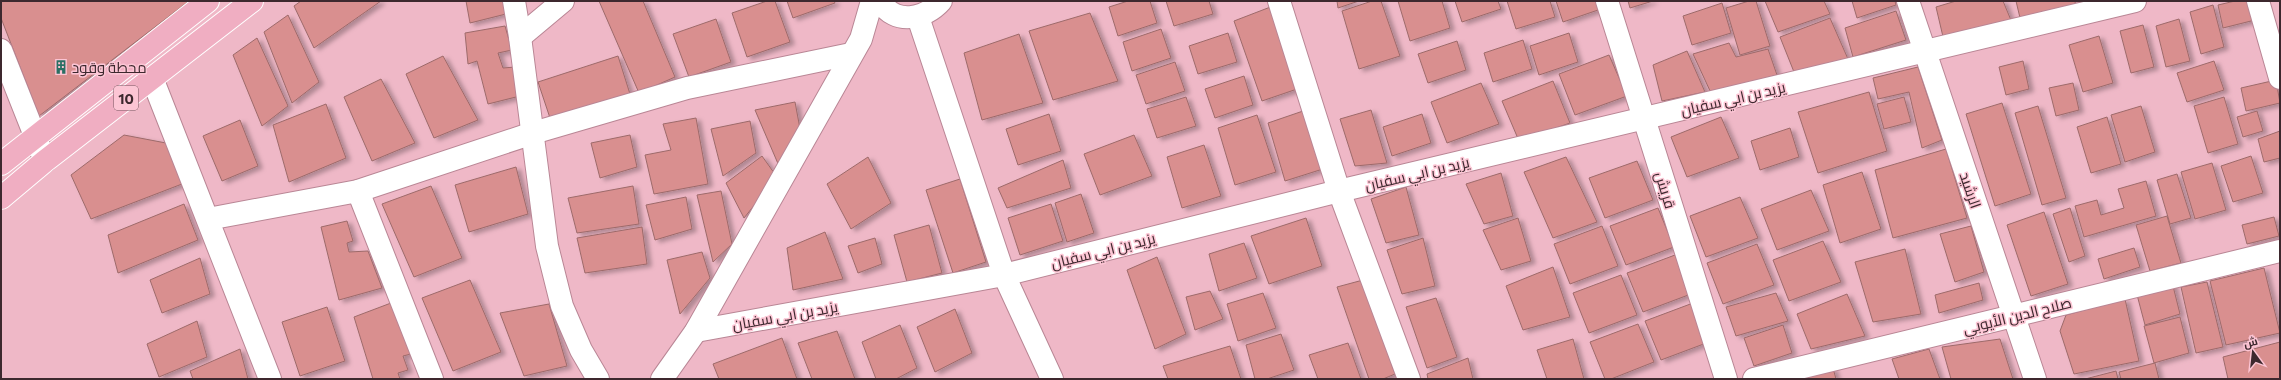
<svg xmlns="http://www.w3.org/2000/svg" width="2281" height="380" font-family="Commissioner,Cairo,sans-serif">
  <style>
    .building { fill: #d98f8f; stroke: #9d6a6a; filter: url(#shadow) }
    .lines { fill: none; stroke-linecap: round; stroke-linejoin: round }
    .minor-casing { stroke: #b98695; stroke-width: 24 }
    .trunk-casing { stroke: #fff; stroke-width: 24 }
    .minor { stroke: #fff; stroke-width: 22 }
    .trunk { stroke: #f0aec2; stroke-width: 22 }
    .labels { text-anchor: middle; dominant-baseline: central; stroke-width: 3; stroke-linejoin: round; paint-order: stroke }
    .shield { fill: #fcc5d4; stroke: #765760; stroke-width: 1 }
    .shield-label { font-size: 14px; font-weight: bold; fill: #3d282e }
    .poi-label { font-size: 15px; fill: #3d282e; stroke: #fcc5d4; text-anchor: start }
    .street-label { font-size: 15px; fill: #3d282e; stroke: #fcc5d4 }
  </style>
  <defs>
    <filter id="shadow"><feDropShadow dx="4.5" dy="2.5" stdDeviation="2" flood-color="#0004"/></filter>
  </defs>
  <rect width="100%" height="100%" fill="#efb8c7"/>
  <g class="building">
    <polygon points="1,1 189,1 39,116 1,18"/>
    <polygon points="301,1 381,1 314,48 294,6"/>
    <polygon points="466,1 504,1 506,14 470,23"/>
    <polygon points="599,1 643,1 675,77 639,93"/>
    <polygon points="767,1 775,1 790,42 747,57 732,13"/>
    <polygon points="787,1 834,1 835,3 793,18"/>
    <polygon points="1128,1 1150,1 1157,23 1118,36 1109,7"/>
    <polygon points="1166,1 1209,1 1213,14 1174,26"/>
    <polygon points="1337,1 1359,1 1338,8"/>
    <polygon points="1372,1 1381,1 1400,56 1359,69 1342,11"/>
    <polygon points="1398,1 1442,1 1450,28 1410,41"/>
    <polygon points="1455,1 1498,1 1501,9 1462,22"/>
    <polygon points="1507,1 1550,1 1555,17 1516,29"/>
    <polygon points="1556,1 1599,1 1601,9 1563,22"/>
    <polygon points="1628,1 1653,1 1630,8"/>
    <polygon points="1749,1 1756,1 1770,46 1740,55 1726,8"/>
    <polygon points="1765,1 1824,1 1830,14 1778,32"/>
    <polygon points="1852,1 1895,1 1896,5 1857,18"/>
    <polygon points="1956,1 2003,1 2013,25 1944,41 1936,7"/>
    <polygon points="2016,1 2075,1 2076,9 2021,22"/>
    <polygon points="2235,1 2254,1 2259,19 2223,28 2218,5"/>
    <polygon points="1722,3 1731,33 1692,45 1683,16"/>
    <polygon points="2213,5 2224,47 2201,54 2190,12"/>
    <polygon points="1273,6 1300,88 1262,101 1234,21"/>
    <polygon points="1896,11 1906,40 1853,57 1845,28"/>
    <polygon points="1090,13 1118,81 1053,100 1029,31"/>
    <polygon points="288,15 319,82 292,103 264,32"/>
    <polygon points="1830,18 1848,59 1794,72 1780,37"/>
    <polygon points="716,19 731,62 689,77 673,34"/>
    <polygon points="2179,19 2190,61 2166,67 2156,26"/>
    <polygon points="2143,25 2154,67 2131,73 2120,31"/>
    <polygon points="505,26 512,50 498,53 503,68 515,67 520,96 488,104 477,61 468,64 465,33"/>
    <polygon points="1161,29 1171,58 1132,71 1123,42"/>
    <polygon points="1228,33 1237,62 1198,74 1189,46"/>
    <polygon points="1569,33 1578,62 1539,75 1530,46"/>
    <polygon points="1019,34 1043,103 982,120 964,53"/>
    <polygon points="2099,36 2113,83 2083,92 2069,45"/>
    <polygon points="257,38 288,106 262,126 233,55"/>
    <polygon points="1523,40 1532,69 1493,82 1484,53"/>
    <polygon points="1457,41 1466,70 1428,83 1418,54"/>
    <polygon points="1729,43 1736,57 1768,49 1777,75 1711,93 1693,54"/>
    <polygon points="1687,51 1705,92 1662,101 1653,65"/>
    <polygon points="1609,55 1627,96 1575,115 1559,74"/>
    <polygon points="443,56 478,120 434,138 406,74"/>
    <polygon points="618,56 630,94 551,121 538,82"/>
    <polygon points="2023,61 2029,89 2006,95 1999,67"/>
    <polygon points="2214,61 2224,90 2187,102 2177,73"/>
    <polygon points="1175,62 1185,91 1146,104 1136,75"/>
    <polygon points="1918,67 1942,140 1922,148 1909,92 1878,99 1873,78"/>
    <polygon points="1244,76 1253,105 1215,118 1205,89"/>
    <polygon points="381,79 415,143 372,161 344,97"/>
    <polygon points="2276,80 2280,103 2246,111 2241,88"/>
    <polygon points="1553,81 1570,123 1519,141 1502,101"/>
    <polygon points="1481,83 1499,124 1447,143 1431,102"/>
    <polygon points="2073,83 2079,110 2056,116 2049,88"/>
    <polygon points="1869,92 1887,151 1818,173 1798,112"/>
    <polygon points="1186,97 1196,126 1157,138 1147,109"/>
    <polygon points="1904,97 1911,122 1884,129 1877,104"/>
    <polygon points="2224,97 2238,144 2208,153 2194,106"/>
    <polygon points="795,102 801,134 779,166 755,110"/>
    <polygon points="2002,103 2031,194 1995,206 1966,114"/>
    <polygon points="326,104 346,158 289,182 273,125"/>
    <polygon points="2038,106 2066,198 2042,205 2015,113"/>
    <polygon points="2141,106 2155,152 2125,162 2111,115"/>
    <polygon points="1306,110 1326,168 1285,181 1268,123"/>
    <polygon points="1371,110 1387,163 1355,166 1340,119"/>
    <polygon points="2257,111 2263,131 2243,137 2237,117"/>
    <polygon points="1049,114 1061,151 1018,165 1006,129"/>
    <polygon points="1422,114 1431,143 1392,156 1383,127"/>
    <polygon points="1257,115 1276,172 1235,185 1218,128"/>
    <polygon points="1721,117 1739,158 1687,177 1671,137"/>
    <polygon points="2107,117 2121,164 2091,173 2077,127"/>
    <polygon points="696,118 708,184 654,194 645,155 671,150 663,124"/>
    <polygon points="240,120 258,166 222,181 203,136"/>
    <polygon points="750,121 756,153 723,176 711,129"/>
    <polygon points="1790,128 1799,157 1760,170 1751,141"/>
    <polygon points="2280,131 2280,158 2264,162 2258,139"/>
    <polygon points="124,135 166,143 182,184 91,219 71,175"/>
    <polygon points="630,135 637,167 600,178 591,143"/>
    <polygon points="1134,135 1152,176 1100,195 1084,154"/>
    <polygon points="1204,145 1221,196 1182,208 1167,157"/>
    <polygon points="1946,149 1967,218 1893,238 1875,170"/>
    <polygon points="762,156 777,177 744,218 726,183"/>
    <polygon points="2251,156 2263,193 2233,202 2221,166"/>
    <polygon points="868,157 891,203 851,229 827,184"/>
    <polygon points="1566,157 1597,222 1553,238 1524,172"/>
    <polygon points="1063,160 1071,188 1007,208 998,188"/>
    <polygon points="1637,161 1653,200 1605,218 1589,178"/>
    <polygon points="2212,163 2226,210 2195,219 2181,172"/>
    <polygon points="516,167 528,214 469,232 455,185"/>
    <polygon points="1862,172 1881,229 1840,243 1823,185"/>
    <polygon points="1501,173 1513,216 1484,224 1466,184"/>
    <polygon points="2177,174 2191,218 2170,224 2157,180"/>
    <polygon points="960,179 986,262 953,273 926,190"/>
    <polygon points="2146,181 2156,216 2084,237 2075,206 2097,200 2101,215 2124,208 2118,189"/>
    <polygon points="431,186 462,258 414,277 382,204"/>
    <polygon points="633,186 639,224 577,233 568,198"/>
    <polygon points="1406,187 1419,235 1386,243 1371,199"/>
    <polygon points="1811,190 1829,231 1777,250 1761,209"/>
    <polygon points="721,191 732,244 713,262 697,195"/>
    <polygon points="1081,194 1094,233 1067,242 1055,203"/>
    <polygon points="686,197 692,229 655,240 646,205"/>
    <polygon points="1740,197 1758,238 1706,257 1690,216"/>
    <polygon points="184,204 198,240 118,273 108,235"/>
    <polygon points="1051,204 1063,241 1020,255 1008,218"/>
    <polygon points="1658,208 1674,247 1626,265 1610,226"/>
    <polygon points="2070,208 2085,256 2069,262 2053,214"/>
    <polygon points="2044,212 2068,284 2031,296 2007,225"/>
    <polygon points="2167,216 2181,263 2150,271 2136,225"/>
    <polygon points="2274,217 2279,236 2247,244 2242,225"/>
    <polygon points="1306,218 1322,266 1269,284 1251,236"/>
    <polygon points="1518,218 1531,261 1501,270 1483,230"/>
    <polygon points="347,221 353,241 347,243 349,252 368,251 382,288 339,300 321,227"/>
    <polygon points="929,225 942,273 907,282 894,235"/>
    <polygon points="1602,226 1618,266 1570,284 1554,244"/>
    <polygon points="1971,226 1984,272 1955,282 1940,234"/>
    <polygon points="642,227 647,264 585,273 577,238"/>
    <polygon points="825,232 843,279 793,290 787,248"/>
    <polygon points="875,238 882,264 858,273 848,246"/>
    <polygon points="1423,238 1435,286 1402,294 1387,250"/>
    <polygon points="1823,241 1841,282 1789,301 1773,260"/>
    <polygon points="1244,243 1257,278 1219,291 1209,254"/>
    <polygon points="1757,244 1774,285 1723,304 1707,263"/>
    <polygon points="2134,248 2140,267 2104,279 2098,259"/>
    <polygon points="1905,249 1921,314 1873,322 1855,262"/>
    <polygon points="702,252 710,278 680,314 667,260"/>
    <polygon points="1675,255 1691,294 1643,312 1627,273"/>
    <polygon points="1157,257 1186,334 1155,349 1127,270"/>
    <polygon points="200,258 210,294 162,313 150,280"/>
    <polygon points="1553,267 1570,317 1523,330 1506,286"/>
    <polygon points="2264,268 2280,333 2226,345 2210,281"/>
    <polygon points="1621,275 1637,315 1589,333 1573,293"/>
    <polygon points="470,280 501,352 453,371 422,298"/>
    <polygon points="1363,280 1395,374 1383,379 1369,379 1337,287"/>
    <polygon points="2172,282 2180,314 2145,325 2136,291"/>
    <polygon points="2207,282 2223,347 2196,353 2181,287"/>
    <polygon points="1979,283 1983,300 1939,313 1935,295"/>
    <polygon points="1210,291 1223,319 1195,330 1186,297"/>
    <polygon points="1263,293 1276,328 1238,341 1227,304"/>
    <polygon points="1776,293 1788,321 1736,336 1726,307"/>
    <polygon points="1847,294 1865,336 1811,349 1797,314"/>
    <polygon points="1436,298 1457,357 1427,368 1406,307"/>
    <polygon points="2125,299 2139,361 2074,374 2060,331 2066,315"/>
    <polygon points="391,303 411,354 403,356 408,370 398,373 400,379 373,379 354,317"/>
    <polygon points="1693,303 1709,342 1661,360 1645,321"/>
    <polygon points="549,304 567,366 524,376 500,313"/>
    <polygon points="327,307 345,361 300,376 282,322"/>
    <polygon points="955,309 972,353 935,372 917,327"/>
    <polygon points="2180,317 2189,353 2154,363 2144,326"/>
    <polygon points="197,321 207,357 159,377 147,344"/>
    <polygon points="1638,324 1654,362 1611,379 1605,379 1590,342"/>
    <polygon points="900,325 917,368 896,379 876,379 862,342"/>
    <polygon points="1783,325 1792,353 1754,366 1744,338"/>
    <polygon points="837,331 855,379 812,379 798,343"/>
    <polygon points="1281,334 1294,370 1267,379 1255,379 1246,345"/>
    <polygon points="782,338 797,379 719,379 713,364"/>
    <polygon points="1573,339 1584,379 1547,379 1537,350"/>
    <polygon points="2000,339 2013,379 1951,379 1942,347"/>
    <polygon points="2280,342 2280,379 2228,379 2223,357"/>
    <polygon points="1348,343 1361,379 1318,379 1309,355"/>
    <polygon points="1230,346 1241,379 1168,379 1163,366"/>
    <polygon points="240,349 248,379 193,379 190,371"/>
    <polygon points="1929,349 1940,379 1899,379 1892,359"/>
    <polygon points="1468,358 1473,379 1428,379 1427,374"/>
    <polygon points="2155,363 2159,379 2121,379 2119,372"/>
    <polygon points="1833,368 1836,379 1801,379 1800,375"/>
    <polygon points="2116,371 2118,379 2085,379"/>
  </g>
  <g class="lines">
    <defs>
      <g id="minor">
        <polyline points="514,1 520,37 547,246 562,306 581,350 598,379"/>
        <path d="M 880,1 C 895,26 925,19 941,1"/>
        <polyline points="1279,1 1339,191 1409,379"/>
        <polyline points="1607,1 1726,379"/>
        <polyline points="1908,1 2035,379"/>
        <polyline points="2258,1 2280,78"/>
        <polyline points="918,17 1004,275 1052,379"/>
        <polyline points="520,37 563,1"/>
        <polyline points="1,50 45,161"/>
        <polyline points="152,78 270,379"/>
        <polyline points="358,191 432,379"/>
        <polyline points="208,219 358,191 533,133 687,88 851,54"/>
        <polyline points="696,331 1004,275 1339,191 2135,1"/>
        <polyline points="662,379 696,331 861,39 872,1"/>
        <polyline points="1754,379 2280,251"/>
      </g>
      <g id="trunk">
        <polyline points="1,164 208,1"/>
        <polyline points="1,198 45,161 252,1"/>
      </g>
    </defs>
    <use href="#minor" class="minor-casing"/>
    <use href="#trunk" class="trunk-casing"/>
    <use href="#minor" class="minor"/>
    <use href="#trunk" class="trunk"/>
  </g>
  <defs>
    <symbol id="building-bare" viewBox="-9 -9 18 18"><path d="M-4-6H4V6H1V3H-1V6H-4ZM-2.5-4.3h1.7v1.8h-1.7ZM.8-4.3h1.7v1.8H.8ZM-2.5-1h1.7V.8h-1.7ZM.8-1h1.7V.8H.8Z" fill="#2a6f63" stroke="#fcc5d4" stroke-width="2.5" paint-order="stroke"/></symbol>
  </defs>
  <g fill-rule="evenodd">
    <use href="#building-bare" x="51" y="57" width="20" height="20"/>
  </g>
  <g class="labels">
    <rect class="shield" x="114" y="86" width="24" height="24" rx="3"/>
    <g class="shield-label">
      <text x="126" y="98">10</text>
    </g>
    <g class="poi-label">
      <text x="72" y="67">محطة وقود</text>
    </g>
    <g class="street-label">
      <text transform="translate(1733 98) rotate(-13)">يزيد بن ابي سفيان</text>
      <text transform="translate(1417 173) rotate(-13)">يزيد بن ابي سفيان</text>
      <text transform="translate(1666 190) rotate(73)">قريش</text>
      <text transform="translate(1971 190) rotate(71)">الرشيد</text>
      <text transform="translate(1103 250) rotate(-14)">يزيد بن ابي سفيان</text>
      <text transform="translate(785 315) rotate(-10)">يزيد بن ابي سفيان</text>
      <text transform="translate(2017 315) rotate(-14)">صلاح الدين الأيوبي</text>
    </g>
  </g>
  <rect width="2281" height="380" fill="none" stroke="#3d282e" stroke-width="4"/>
  <g transform="translate(2253 352) rotate(345)" stroke="#fcc5d4" stroke-width="3" paint-order="stroke">
  <path d="M0-3L7 15L0 10L-7 15Z" fill="#3d282e"/>
  <text y="-6" font-size="11" font-weight="bold" text-anchor="middle" fill="#3d282e">ش</text>
  </g>
</svg>
